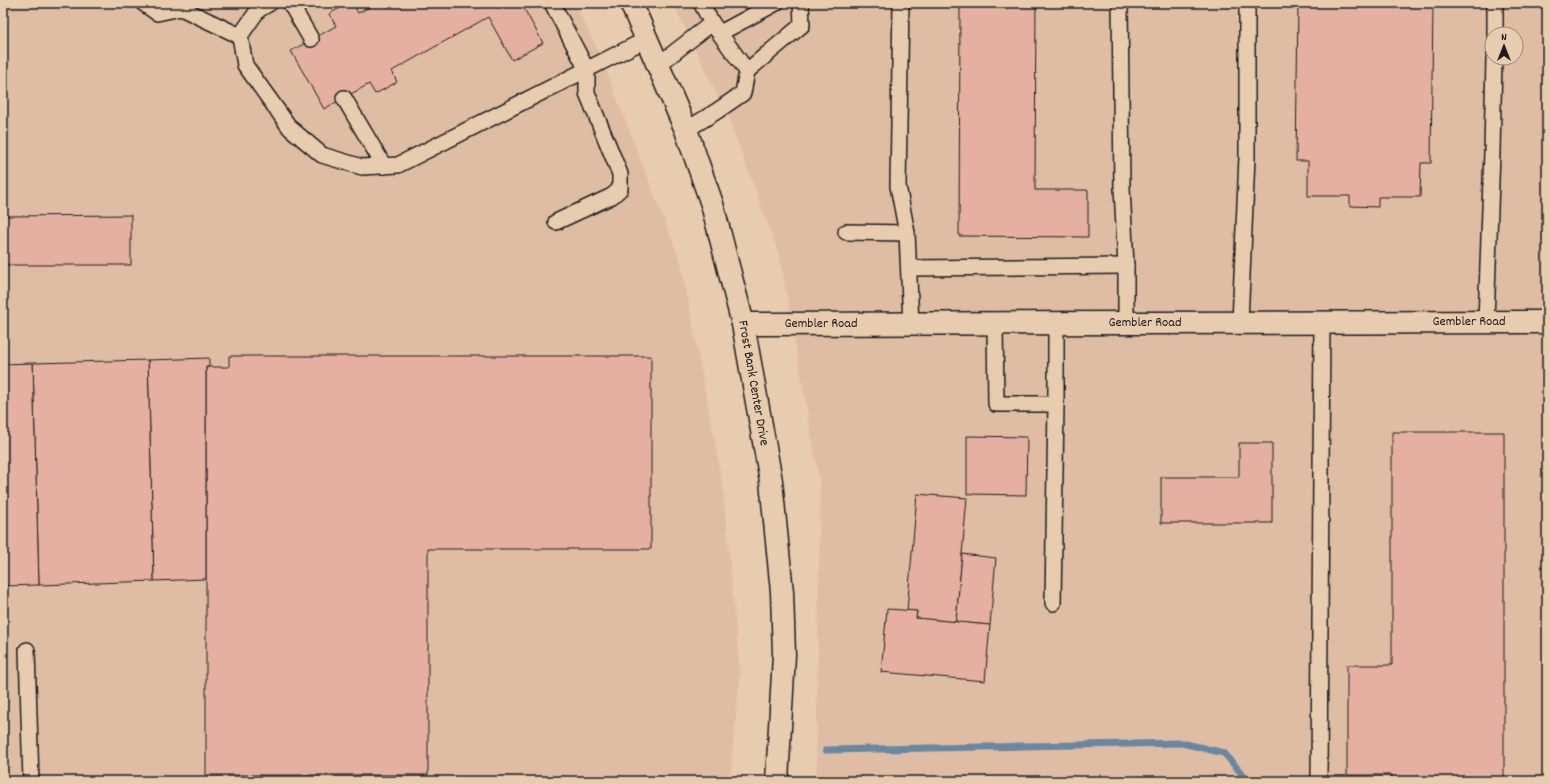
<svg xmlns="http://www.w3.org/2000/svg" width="1550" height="784" font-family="Dekko,sans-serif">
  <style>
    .built { fill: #dfbda5; fill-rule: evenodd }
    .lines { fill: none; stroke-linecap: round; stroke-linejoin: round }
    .stream { stroke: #6b87a1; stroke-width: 7 }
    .building { fill: #e5b0a1; stroke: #1c1c1c }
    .service-casing { stroke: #1c1c1c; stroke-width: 18 }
    .secondary-casing { stroke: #1c1c1c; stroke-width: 25 }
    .service { stroke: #e8ccaf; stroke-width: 15 }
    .secondary { stroke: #e8ccaf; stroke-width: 22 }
    .labels { text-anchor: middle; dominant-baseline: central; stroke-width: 3; stroke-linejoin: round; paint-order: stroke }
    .street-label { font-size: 14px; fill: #1c1c1c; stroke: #e8ccaf }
  </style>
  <rect width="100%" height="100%" fill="#e8ccaf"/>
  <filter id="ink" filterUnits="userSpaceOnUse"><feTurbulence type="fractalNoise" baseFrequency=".025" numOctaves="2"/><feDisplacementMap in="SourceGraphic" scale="8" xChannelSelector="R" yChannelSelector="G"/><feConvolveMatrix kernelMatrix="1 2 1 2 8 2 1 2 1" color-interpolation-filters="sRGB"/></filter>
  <g filter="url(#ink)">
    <g class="built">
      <polygon points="3,3 574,3 598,50 681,263 723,486 740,675 730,781 3,781"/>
      <path d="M 673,3 L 1547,3 L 1547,781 L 816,781 L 820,484 L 780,257 L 729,119 ZM 1492,34 L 1516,34 L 1516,58 L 1492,58 Z"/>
    </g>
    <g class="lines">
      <polyline class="stream" points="826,750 1182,743 1224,753 1248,781"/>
    </g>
    <g class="building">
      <polygon points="349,3 353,3 358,13 377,3 521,3 543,43 512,60 488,17 392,71 397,82 375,94 369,84 324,109 291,51 336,26 329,14"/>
      <polygon points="960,3 1036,3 1035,190 1088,190 1088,237 959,236"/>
      <polygon points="1298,3 1433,3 1431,163 1421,163 1420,197 1378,197 1378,207 1350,206 1350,196 1308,196 1308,161 1296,161"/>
      <polygon points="131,215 131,265 3,265 3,216"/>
      <polygon points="229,356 651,356 651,549 428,549 428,775 206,775 206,367 229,367"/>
      <polygon points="209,358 209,367 206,367 206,579 154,581 148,360"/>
      <polygon points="148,360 154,581 39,585 33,363"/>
      <polygon points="33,363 39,585 3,586 3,364"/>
      <polygon points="1392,432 1504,432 1504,781 1392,781 1392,775 1347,775 1347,665 1392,665"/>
      <polygon points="967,436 1027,437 1026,495 967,494"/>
      <polygon points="1239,443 1272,443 1272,523 1161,523 1161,477 1239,477"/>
      <polygon points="917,494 967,498 956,622 916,618 917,611 907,611"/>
      <polygon points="962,554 996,558 990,625 956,622"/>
      <polygon points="887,609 917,611 916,618 990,625 985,681 881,672"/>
    </g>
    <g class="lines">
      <defs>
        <g id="service">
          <polyline points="143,3 157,13 181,8 240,36"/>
          <polyline points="270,3 258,10 240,36 245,65 290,128 322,155 362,167 398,165 647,39"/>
          <polyline points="290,3 311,39"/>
          <polyline points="552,3 587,70 587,93 620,174 620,189 612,196 556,222"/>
          <polyline points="901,3 898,186 907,233 911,324"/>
          <polyline points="1120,3 1122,188 1126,266 1126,323"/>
          <polyline points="712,23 747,71 802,25 801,3"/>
          <polyline points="720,33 776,3"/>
          <polyline points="1495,34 1495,3"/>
          <polyline points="658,65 712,23 701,3"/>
          <polyline points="344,98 384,166"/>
          <polyline points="686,130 717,111 743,93 747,71"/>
          <polyline points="846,232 907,233"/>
          <polyline points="909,268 1126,266"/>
          <polyline points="1486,322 1492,152 1494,58"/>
          <polyline points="995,323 996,404 1056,404 1056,323"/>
          <polyline points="1240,323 1247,157 1247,3"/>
          <polyline points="1053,603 1056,404"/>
          <polyline points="27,650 31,781"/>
          <polyline points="1319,781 1322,322"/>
        </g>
        <g id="secondary">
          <polyline points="631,3 686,130 712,204 743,324 771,481 782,592 784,655 777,781"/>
          <polyline points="743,324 1547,322"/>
        </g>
      </defs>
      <use href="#service" class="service-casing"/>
      <use href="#secondary" class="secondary-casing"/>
      <use href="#service" class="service"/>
      <use href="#secondary" class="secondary"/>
    </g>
  </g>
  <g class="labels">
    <g class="street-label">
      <text x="1469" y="322">Gembler Road</text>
      <text x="1145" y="323">Gembler Road</text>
      <text x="821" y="324">Gembler Road</text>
      <text transform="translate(753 383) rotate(80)">Frost Bank Center Drive</text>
    </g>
  </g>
  <rect width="1550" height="784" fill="none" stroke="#e8ccaf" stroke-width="16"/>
  <rect x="8" y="8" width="1534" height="768" fill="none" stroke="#1c1c1c" stroke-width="1.5" filter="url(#ink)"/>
  <g transform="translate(1504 46)"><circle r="19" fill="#e8ccaf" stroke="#968674"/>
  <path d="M0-3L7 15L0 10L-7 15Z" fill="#1c1c1c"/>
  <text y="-6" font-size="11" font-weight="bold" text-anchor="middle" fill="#1c1c1c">N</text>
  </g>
</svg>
